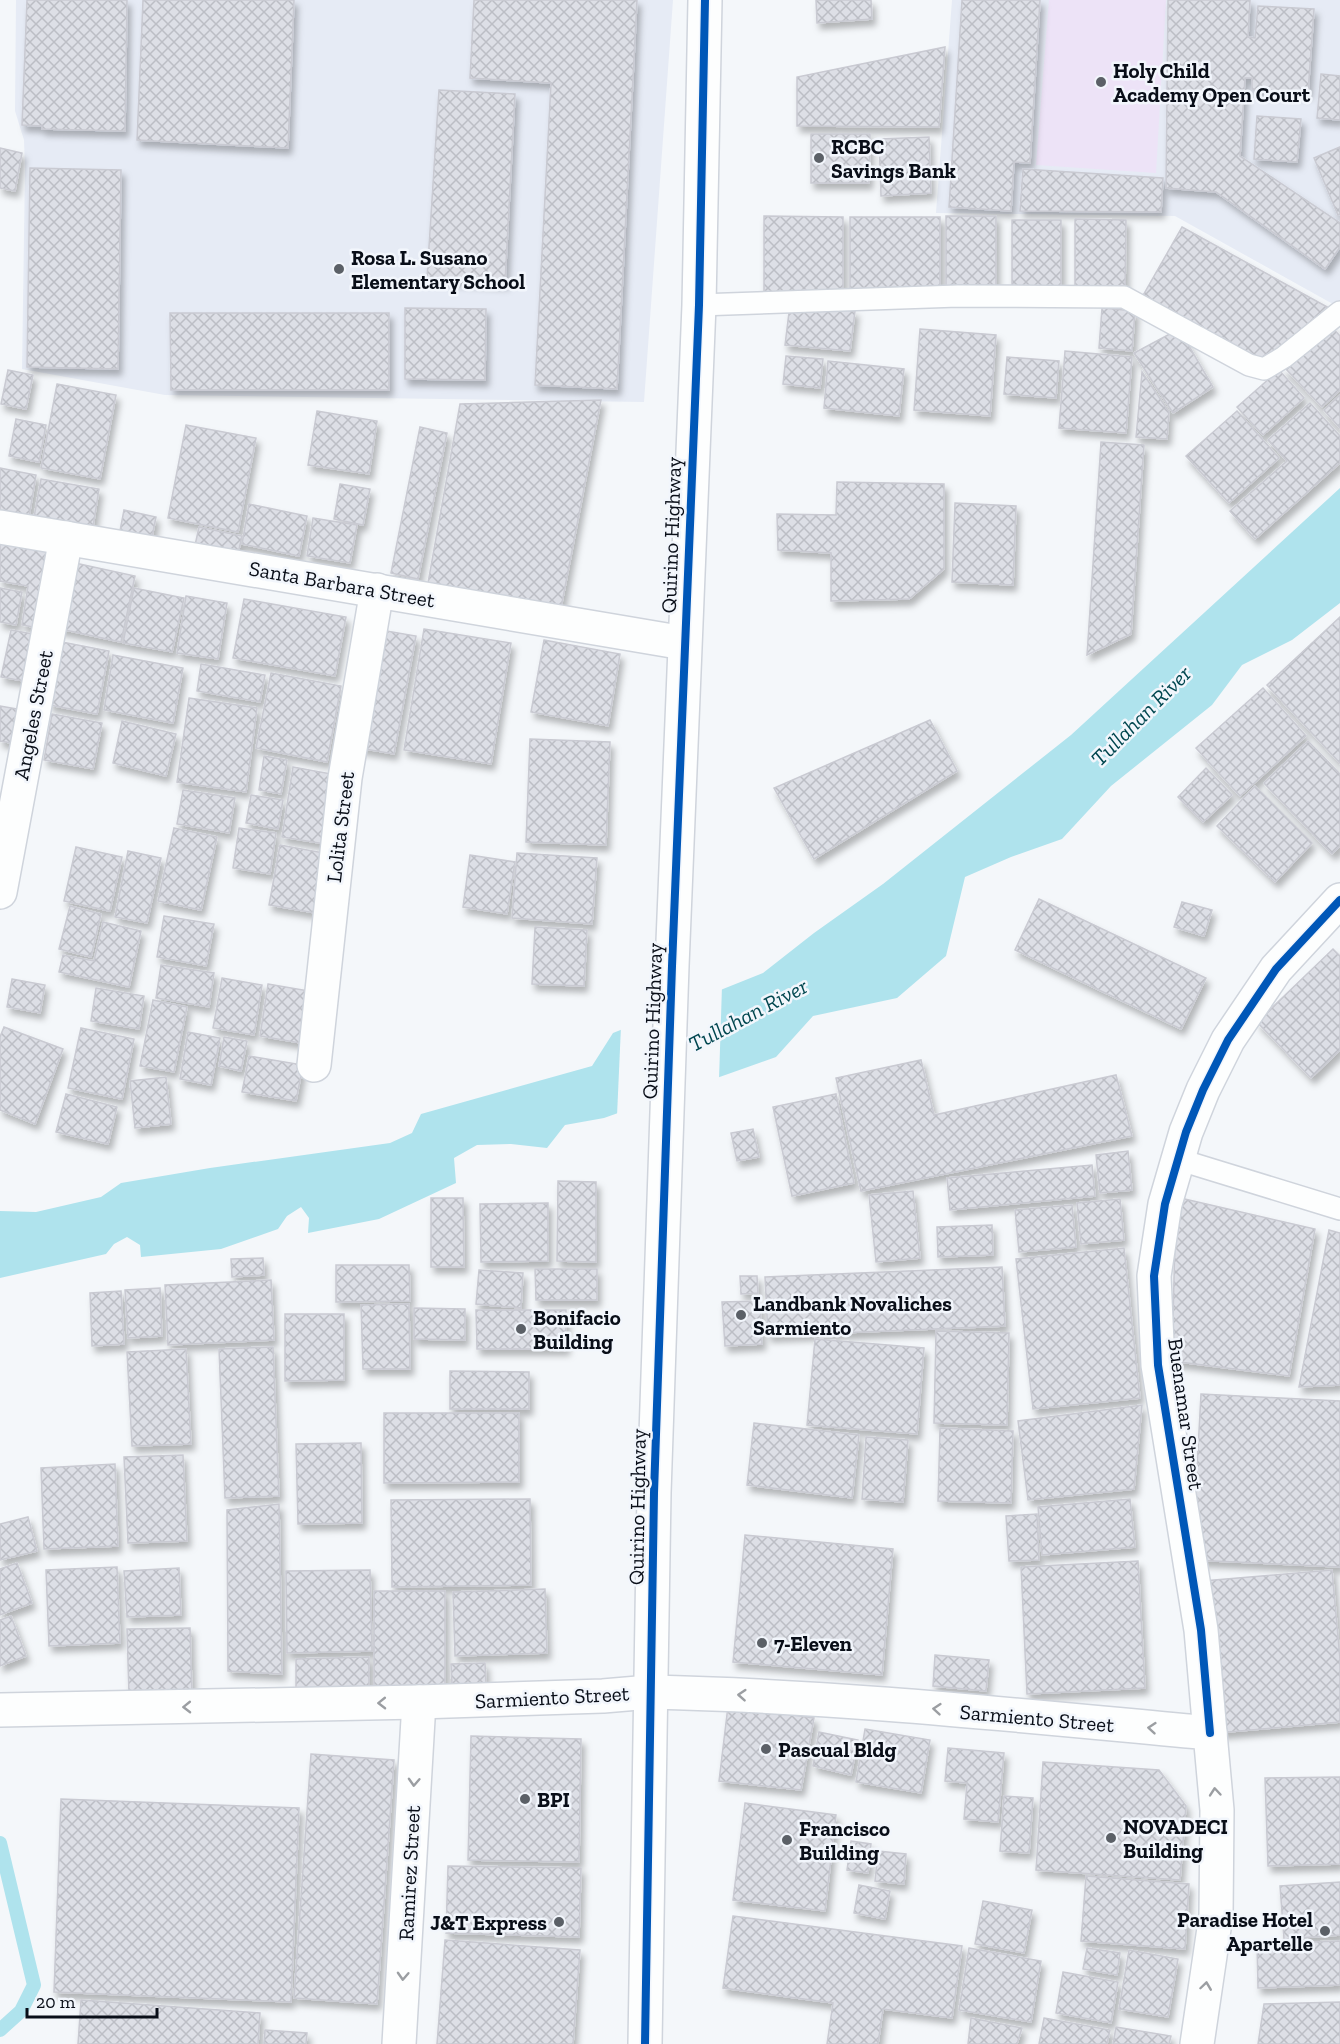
<svg xmlns="http://www.w3.org/2000/svg" width="1340" height="2044" font-family="'Zilla Slab',serif">
  <style>
    .built { fill: #e6ebf5 }
    .pitch { fill: #ede3f7 }
    .water { fill: #afe3ed }
    .pier { fill: #f4f7fa }
    .lines { fill: none; stroke-linecap: round; stroke-linejoin: round }
    .stream { stroke: #afe3ed; stroke-width: 14 }
    .building { fill: url(#building-cross-hatch); stroke: #c9cad2; stroke-width: 1.5; filter: url(#shadow) }
    .service-casing { stroke: #cfd4dc; stroke-width: 24 }
    .minor-casing { stroke: #cfd4dc; stroke-width: 36 }
    .tertiary-casing { stroke: #cfd4dc; stroke-width: 36 }
    .primary-casing { stroke: #cfd4dc; stroke-width: 36 }
    .service { stroke: #fdfefe; stroke-width: 21 }
    .minor { stroke: #fdfefe; stroke-width: 33 }
    .tertiary { stroke: #fdfefe; stroke-width: 33 }
    .primary { stroke: #fdfefe; stroke-width: 33 }
    .cycleway-casing { stroke: #f2f6fc; stroke-width: 11 }
    .cycleway { stroke: #0057b8; stroke-width: 8 }
    .oneway { stroke: #9b9ea2 }
    .poi-dot { fill: #5b6067; stroke: #f2f6fc; stroke-width: 2 }
    .labels { text-anchor: middle; dominant-baseline: central; stroke-width: 5; stroke-linejoin: round; paint-order: stroke }
    .poi-label { font-size: 21px; font-weight: bold; fill: #090e18; stroke: #f2f6fc; text-anchor: start }
    .street-label { font-size: 21px; fill: #090e18; stroke: #f2f6fc }
    .water-label { font-size: 22px; font-style: italic; fill: #00464f; stroke: #f2f6fc }
  </style>
  <defs>
    <pattern id="building-cross-hatch" width="8" height="8" patternUnits="userSpaceOnUse" patternTransform="scale(1.5)"><rect width="8" height="8" fill="#dddfe6"/><path d="M0 0l8 8M0 8l8-8" fill="none" stroke="#bcbec5"/></pattern>
    <filter id="shadow"><feDropShadow dx="3.5" dy="6" stdDeviation="3" flood-color="#0004"/></filter>
  </defs>
  <rect width="100%" height="100%" fill="#f4f7fa"/>
  <g class="built">
    <polygon points="16,0 673,0 644,402 165,395 22,369 25,169 24,140 15,111"/>
    <polygon points="952,0 1340,0 1340,308 1175,216 936,213"/>
  </g>
  <polygon class="pitch" points="1049,0 1166,0 1156,173 1036,165"/>
  <polygon class="water" points="1340,488 1340,603 1292,640 1242,665 1212,705 1111,786 1062,839 1011,857 965,877 946,956 897,998 813,1016 776,1057 604,1118 565,1125 547,1148 511,1144 477,1145 454,1158 456,1183 379,1219 308,1233 309,1218 301,1207 287,1216 278,1229 221,1249 141,1257 140,1245 127,1237 114,1244 106,1254 0,1278 0,1211 36,1212 101,1197 121,1183 210,1168 390,1143 412,1133 421,1114 592,1066 613,1033 763,973 814,933 883,884 1071,735"/>
  <polygon class="pier" points="722,986 719,1080 617,1116 621,1026"/>
  <g class="lines">
    <polyline class="stream" points="0,1843 34,1985 21,2011 0,2030"/>
  </g>
  <g class="building">
    <polygon points="27,0 127,0 125,131 42,129 42,126 22,125"/>
    <polygon points="143,0 294,0 288,148 137,140"/>
    <polygon points="474,0 637,0 617,389 535,385 551,83 470,78"/>
    <polygon points="816,0 871,0 872,19 817,23"/>
    <polygon points="962,0 1040,0 1030,163 1014,162 1011,211 949,207"/>
    <polygon points="1168,0 1250,0 1248,37 1255,38 1258,6 1314,9 1308,93 1252,89 1252,78 1245,78 1240,156 1340,223 1340,247 1325,269 1216,192 1166,188"/>
    <polygon points="945,47 939,127 797,126 797,77"/>
    <polygon points="1321,74 1340,76 1340,120 1317,118"/>
    <polygon points="439,90 515,94 505,283 427,278"/>
    <polygon points="1257,116 1301,119 1297,162 1254,159"/>
    <polygon points="811,134 870,134 869,183 811,183"/>
    <polygon points="929,137 931,193 881,196 879,139"/>
    <polygon points="1340,147 1340,214 1338,215 1314,158"/>
    <polygon points="0,148 22,153 15,191 0,188"/>
    <polygon points="30,168 121,170 118,369 27,367"/>
    <polygon points="1023,169 1163,178 1161,212 1020,211"/>
    <polygon points="764,216 843,217 843,293 764,293"/>
    <polygon points="946,216 996,216 996,292 946,291"/>
    <polygon points="850,217 940,217 940,292 850,291"/>
    <polygon points="1075,219 1126,220 1125,293 1075,293"/>
    <polygon points="1012,220 1061,220 1061,290 1012,289"/>
    <polygon points="1182,227 1329,308 1268,367 1141,299"/>
    <polygon points="790,304 855,311 850,351 785,345"/>
    <polygon points="405,308 486,309 485,380 405,379"/>
    <polygon points="1102,308 1135,311 1132,351 1099,348"/>
    <polygon points="170,313 389,313 389,390 171,390"/>
    <polygon points="1330,325 1340,336 1340,390 1322,407 1285,368"/>
    <polygon points="920,329 996,335 990,416 914,410"/>
    <polygon points="1179,329 1213,387 1173,413 1134,353"/>
    <polygon points="1065,351 1132,357 1126,433 1059,428"/>
    <polygon points="786,356 823,359 820,388 783,384"/>
    <polygon points="1007,357 1059,361 1056,398 1004,394"/>
    <polygon points="828,361 904,369 899,416 824,408"/>
    <polygon points="8,370 33,375 26,409 1,404"/>
    <polygon points="1279,370 1304,398 1263,435 1237,407"/>
    <polygon points="1142,372 1169,412 1167,439 1136,437"/>
    <polygon points="57,384 116,395 100,479 41,468"/>
    <polygon points="1340,395 1340,428 1324,410"/>
    <polygon points="601,400 561,608 428,583 460,404"/>
    <polygon points="1310,403 1340,436 1340,463 1255,539 1230,511 1287,461 1268,440"/>
    <polygon points="317,411 377,421 369,474 308,465"/>
    <polygon points="1237,411 1279,458 1229,503 1186,456"/>
    <polygon points="16,419 46,425 39,462 9,456"/>
    <polygon points="186,425 256,438 238,532 168,518"/>
    <polygon points="420,427 447,433 418,579 391,573"/>
    <polygon points="1101,442 1144,445 1131,634 1087,655"/>
    <polygon points="0,468 36,475 28,523 0,518"/>
    <polygon points="41,479 99,489 92,533 33,523"/>
    <polygon points="837,482 944,484 944,569 909,599 831,601 831,553 778,550 777,514 836,515"/>
    <polygon points="340,484 370,489 363,525 334,519"/>
    <polygon points="955,503 1016,506 1013,585 952,582"/>
    <polygon points="249,504 307,516 299,556 242,544"/>
    <polygon points="124,510 156,517 151,542 119,536"/>
    <polygon points="313,518 357,525 350,563 307,556"/>
    <polygon points="199,527 242,536 237,558 194,550"/>
    <polygon points="0,542 56,553 44,629 22,625 28,586 0,581"/>
    <polygon points="66,561 135,576 121,642 51,627"/>
    <polygon points="0,588 22,592 16,625 0,622"/>
    <polygon points="134,588 184,598 172,652 123,643"/>
    <polygon points="186,596 227,603 218,659 177,653"/>
    <polygon points="244,599 346,617 335,676 233,658"/>
    <polygon points="1340,617 1340,763 1267,685"/>
    <polygon points="375,629 416,636 394,754 353,747"/>
    <polygon points="424,629 511,643 491,764 404,750"/>
    <polygon points="11,630 44,636 35,683 1,677"/>
    <polygon points="544,640 620,654 608,726 531,712"/>
    <polygon points="62,642 109,651 97,714 49,705"/>
    <polygon points="113,655 183,668 173,723 104,710"/>
    <polygon points="201,664 265,675 260,702 197,691"/>
    <polygon points="271,673 341,686 327,762 256,748"/>
    <polygon points="1263,688 1306,736 1240,796 1196,748"/>
    <polygon points="189,698 257,708 246,792 177,782"/>
    <polygon points="0,706 29,711 23,745 0,741"/>
    <polygon points="52,714 102,723 93,769 44,760"/>
    <polygon points="930,720 957,771 814,859 774,788"/>
    <polygon points="122,721 176,734 166,776 113,763"/>
    <polygon points="530,739 610,742 606,845 526,842"/>
    <polygon points="1308,741 1340,774 1340,846 1332,854 1264,783"/>
    <polygon points="264,756 287,760 281,794 259,790"/>
    <polygon points="293,767 337,775 325,844 282,837"/>
    <polygon points="1206,768 1232,795 1203,822 1178,797"/>
    <polygon points="1255,786 1312,843 1275,882 1217,826"/>
    <polygon points="183,790 235,798 229,833 177,824"/>
    <polygon points="251,795 283,800 278,829 246,823"/>
    <polygon points="174,828 217,837 201,910 158,901"/>
    <polygon points="239,828 276,833 270,874 233,868"/>
    <polygon points="280,845 324,853 315,913 269,905"/>
    <polygon points="76,847 122,857 110,911 64,901"/>
    <polygon points="128,851 161,858 147,923 115,917"/>
    <polygon points="517,853 597,858 592,924 512,918"/>
    <polygon points="470,855 515,862 507,914 463,907"/>
    <polygon points="1039,899 1206,978 1181,1029 1015,950"/>
    <polygon points="1182,902 1212,910 1204,936 1174,927"/>
    <polygon points="70,906 101,914 91,957 59,949"/>
    <polygon points="164,916 214,924 206,966 157,957"/>
    <polygon points="103,922 141,931 129,987 59,972 63,955 94,961"/>
    <polygon points="535,927 587,930 584,986 532,984"/>
    <polygon points="1333,949 1340,956 1340,1050 1311,1078 1257,1022"/>
    <polygon points="161,965 214,973 209,1007 156,998"/>
    <polygon points="222,978 262,985 254,1035 213,1028"/>
    <polygon points="12,979 45,985 40,1013 7,1007"/>
    <polygon points="268,984 315,992 306,1044 260,1036"/>
    <polygon points="96,988 144,996 139,1029 91,1021"/>
    <polygon points="153,1000 187,1007 174,1072 140,1066"/>
    <polygon points="4,1027 63,1049 35,1124 0,1110 0,1037"/>
    <polygon points="81,1028 134,1039 122,1099 68,1088"/>
    <polygon points="188,1032 220,1038 211,1085 180,1079"/>
    <polygon points="224,1037 247,1041 241,1071 219,1066"/>
    <polygon points="249,1056 303,1065 296,1101 242,1092"/>
    <polygon points="921,1060 934,1115 1116,1075 1132,1136 861,1191 836,1078"/>
    <polygon points="166,1077 171,1124 135,1128 130,1081"/>
    <polygon points="66,1094 117,1107 108,1144 56,1132"/>
    <polygon points="836,1094 854,1183 792,1196 773,1107"/>
    <polygon points="753,1129 759,1157 737,1161 731,1133"/>
    <polygon points="1128,1151 1132,1190 1100,1193 1096,1155"/>
    <polygon points="1092,1165 1095,1196 950,1210 947,1178"/>
    <polygon points="558,1181 596,1182 596,1262 557,1261"/>
    <polygon points="913,1191 920,1258 876,1262 869,1195"/>
    <polygon points="1176,1197 1315,1229 1289,1376 1172,1361"/>
    <polygon points="431,1198 463,1198 464,1267 431,1267"/>
    <polygon points="1120,1199 1124,1240 1081,1244 1077,1203"/>
    <polygon points="548,1203 548,1261 481,1262 480,1204"/>
    <polygon points="1072,1205 1076,1247 1019,1252 1015,1210"/>
    <polygon points="992,1225 993,1255 938,1257 937,1227"/>
    <polygon points="1329,1230 1340,1233 1340,1385 1299,1387"/>
    <polygon points="1124,1248 1140,1398 1033,1409 1016,1259"/>
    <polygon points="263,1258 264,1275 232,1277 231,1259"/>
    <polygon points="336,1265 409,1265 410,1301 336,1302"/>
    <polygon points="1002,1267 1005,1326 768,1336 765,1277"/>
    <polygon points="535,1269 597,1269 597,1300 536,1300"/>
    <polygon points="479,1270 523,1273 521,1308 476,1304"/>
    <polygon points="740,1276 757,1276 758,1293 741,1294"/>
    <polygon points="271,1280 274,1340 168,1345 165,1285"/>
    <polygon points="160,1288 162,1336 128,1338 125,1290"/>
    <polygon points="121,1291 124,1344 92,1346 90,1293"/>
    <polygon points="760,1301 762,1344 725,1346 722,1302"/>
    <polygon points="409,1304 410,1369 363,1369 361,1305"/>
    <polygon points="414,1308 465,1309 465,1340 414,1339"/>
    <polygon points="476,1310 566,1310 566,1349 477,1349"/>
    <polygon points="285,1314 344,1314 344,1380 285,1381"/>
    <polygon points="936,1331 1009,1333 1007,1425 934,1423"/>
    <polygon points="815,1339 924,1348 917,1434 807,1425"/>
    <polygon points="273,1347 279,1496 225,1498 219,1349"/>
    <polygon points="186,1349 191,1444 132,1446 127,1352"/>
    <polygon points="450,1371 529,1372 529,1409 450,1409"/>
    <polygon points="1201,1394 1340,1401 1340,1567 1192,1560"/>
    <polygon points="1142,1405 1134,1489 1028,1500 1018,1421"/>
    <polygon points="384,1413 519,1413 519,1482 384,1483"/>
    <polygon points="754,1423 859,1435 852,1498 747,1485"/>
    <polygon points="940,1428 1013,1431 1011,1503 938,1501"/>
    <polygon points="866,1437 908,1440 903,1502 862,1499"/>
    <polygon points="361,1443 362,1523 298,1524 296,1444"/>
    <polygon points="183,1455 187,1541 128,1543 124,1457"/>
    <polygon points="115,1464 118,1546 44,1549 41,1468"/>
    <polygon points="530,1499 531,1585 392,1587 391,1500"/>
    <polygon points="1130,1499 1135,1547 1042,1555 1038,1507"/>
    <polygon points="279,1504 282,1674 228,1671 227,1510"/>
    <polygon points="1037,1514 1039,1560 1009,1561 1006,1516"/>
    <polygon points="28,1517 37,1551 0,1560 0,1524"/>
    <polygon points="745,1535 893,1549 882,1675 733,1662"/>
    <polygon points="1138,1561 1145,1688 1027,1694 1021,1567"/>
    <polygon points="17,1563 32,1603 0,1615 0,1569"/>
    <polygon points="117,1567 120,1643 49,1646 46,1570"/>
    <polygon points="179,1568 181,1615 127,1617 124,1571"/>
    <polygon points="370,1570 372,1651 287,1653 286,1571"/>
    <polygon points="1332,1570 1340,1659 1340,1722 1217,1733 1203,1581"/>
    <polygon points="545,1589 547,1653 455,1656 453,1592"/>
    <polygon points="374,1591 445,1591 445,1687 374,1686"/>
    <polygon points="11,1616 26,1656 0,1666 0,1620"/>
    <polygon points="190,1628 192,1694 129,1695 127,1629"/>
    <polygon points="935,1655 989,1660 986,1691 933,1686"/>
    <polygon points="369,1657 369,1693 296,1694 296,1659"/>
    <polygon points="485,1663 486,1684 452,1684 451,1664"/>
    <polygon points="728,1706 814,1718 801,1790 719,1781"/>
    <polygon points="865,1729 930,1740 921,1793 856,1782"/>
    <polygon points="819,1732 858,1740 851,1775 813,1766"/>
    <polygon points="471,1736 581,1739 579,1862 468,1860"/>
    <polygon points="948,1748 1004,1753 998,1822 964,1819 967,1783 945,1781"/>
    <polygon points="311,1754 394,1760 377,2004 294,1998"/>
    <polygon points="1043,1762 1159,1770 1186,1806 1180,1880 1036,1870"/>
    <polygon points="1340,1777 1340,1864 1268,1866 1265,1778"/>
    <polygon points="1004,1796 1033,1798 1029,1853 1000,1851"/>
    <polygon points="61,1799 299,1808 291,2002 54,1992"/>
    <polygon points="745,1803 836,1815 825,1911 733,1900"/>
    <polygon points="851,1841 871,1844 868,1873 847,1870"/>
    <polygon points="878,1851 906,1854 904,1884 875,1881"/>
    <polygon points="448,1866 581,1868 579,1937 446,1933"/>
    <polygon points="1086,1876 1189,1884 1185,1949 1081,1941"/>
    <polygon points="1340,1882 1340,1935 1284,1939 1280,1886"/>
    <polygon points="859,1885 890,1891 885,1919 854,1913"/>
    <polygon points="983,1901 1032,1910 1024,1953 975,1944"/>
    <polygon points="733,1916 962,1946 952,2018 883,2009 878,2044 827,2044 833,2003 723,1988"/>
    <polygon points="445,1940 580,1950 573,2044 437,2044"/>
    <polygon points="1340,1941 1340,1985 1258,1988 1257,1944"/>
    <polygon points="969,1948 1041,1961 1031,2022 959,2010"/>
    <polygon points="1087,1948 1120,1953 1117,1975 1083,1969"/>
    <polygon points="1129,1950 1178,1959 1168,2017 1119,2009"/>
    <polygon points="1063,1972 1118,1982 1111,2023 1056,2013"/>
    <polygon points="81,2000 260,2013 258,2044 78,2044"/>
    <polygon points="1340,2002 1340,2044 1258,2044 1264,2004"/>
    <polygon points="971,2018 1022,2028 1017,2044 968,2044"/>
    <polygon points="1044,2018 1110,2030 1107,2044 1039,2044"/>
    <polygon points="1116,2027 1171,2036 1169,2044 1113,2044"/>
    <polygon points="265,2030 307,2033 306,2044 264,2044"/>
  </g>
  <g class="lines">
    <defs>
      <g id="service">
        <polyline points="699,305 958,296 1124,297 1249,365 1264,369 1284,357 1340,312"/>
        <polyline points="1177,1159 1340,1209"/>
      </g>
      <g id="minor">
        <polyline points="0,527 684,643"/>
        <polyline points="0,892 66,538"/>
        <polyline points="314,1065 345,778 377,590"/>
        <polyline points="399,2044 419,1702"/>
      </g>
      <g id="tertiary">
        <polyline points="0,1710 419,1702 603,1696 650,1692"/>
        <polyline points="1210,1733 1201,1630 1158,1365 1154,1276 1165,1204 1186,1132 1203,1090 1228,1040 1276,969 1340,900"/>
      </g>
      <g id="primary">
        <path d="M 650,1692 C 837,1696 1024,1716 1210,1733 L 1217,1810 L 1216,1915 L 1197,2044"/>
        <polyline points="645,2044 654,1493 672,966 699,305 705,0"/>
      </g>
    </defs>
    <use href="#service" class="service-casing"/>
    <use href="#minor" class="minor-casing"/>
    <use href="#tertiary" class="tertiary-casing"/>
    <use href="#primary" class="primary-casing"/>
    <use href="#service" class="service"/>
    <use href="#minor" class="minor"/>
    <use href="#tertiary" class="tertiary"/>
    <use href="#primary" class="primary"/>
    <defs>
      <g id="cycleway">
        <polyline points="1210,1733 1201,1630 1158,1365 1154,1276 1165,1204 1186,1132 1203,1090 1228,1040 1276,969 1340,900"/>
        <polyline points="645,2044 654,1493 672,966 699,305 705,0"/>
      </g>
    </defs>
    <use href="#cycleway" class="cycleway-casing"/>
    <use href="#cycleway" class="cycleway"/>
  </g>
  <defs><path id="oneway-chevron" d="M-2-3.5L2.5 0L-2 3.5" fill="none" stroke-width="1.6" stroke-linecap="round" stroke-linejoin="round" transform="scale(1.5)"/></defs>
  <g class="oneway">
    <use href="#oneway-chevron" transform="translate(742 1695) rotate(-176)"/>
    <use href="#oneway-chevron" transform="translate(382 1703) rotate(179)"/>
    <use href="#oneway-chevron" transform="translate(187 1707) rotate(179)"/>
    <use href="#oneway-chevron" transform="translate(937 1709) rotate(-175)"/>
    <use href="#oneway-chevron" transform="translate(1152 1728) rotate(-175)"/>
    <use href="#oneway-chevron" transform="translate(414 1782) rotate(93)"/>
    <use href="#oneway-chevron" transform="translate(1215 1792) rotate(-95)"/>
    <use href="#oneway-chevron" transform="translate(403 1976) rotate(93)"/>
    <use href="#oneway-chevron" transform="translate(1206 1986) rotate(-82)"/>
  </g>
  <g class="poi-dot">
    <circle cx="1101" cy="82" r="6"/>
    <circle cx="819" cy="158" r="6"/>
    <circle cx="339" cy="269" r="6"/>
    <circle cx="741" cy="1315" r="6"/>
    <circle cx="521" cy="1329" r="6"/>
    <circle cx="762" cy="1643" r="6"/>
    <circle cx="766" cy="1749" r="6"/>
    <circle cx="525" cy="1799" r="6"/>
    <circle cx="1111" cy="1838" r="6"/>
    <circle cx="787" cy="1840" r="6"/>
    <circle cx="559" cy="1922" r="6"/>
    <circle cx="1325" cy="1931" r="6"/>
  </g>
  <g class="labels">
    <g class="poi-label">
      <text x="1113" y="70">Holy Child<tspan x="1113" dy="24">Academy Open Court</tspan></text>
      <text x="831" y="146">RCBC<tspan x="831" dy="24">Savings Bank</tspan></text>
      <text x="351" y="257">Rosa L. Susano<tspan x="351" dy="24">Elementary School</tspan></text>
      <text x="753" y="1303">Landbank Novaliches<tspan x="753" dy="24">Sarmiento</tspan></text>
      <text x="533" y="1317">Bonifacio<tspan x="533" dy="24">Building</tspan></text>
      <text x="774" y="1643">7-Eleven</text>
      <text x="778" y="1749">Pascual Bldg</text>
      <text x="537" y="1799">BPI</text>
      <text x="1123" y="1826">NOVADECI<tspan x="1123" dy="24">Building</tspan></text>
      <text x="799" y="1828">Francisco<tspan x="799" dy="24">Building</tspan></text>
      <text x="1313" y="1919" text-anchor="end">Paradise Hotel<tspan x="1313" dy="24">Apartelle</tspan></text>
      <text x="547" y="1922" text-anchor="end">J&amp;T Express</text>
    </g>
    <g class="street-label">
      <text transform="translate(671 535) rotate(-88)">Quirino Highway</text>
      <text transform="translate(342 584) rotate(10)">Santa Barbara Street</text>
      <text transform="translate(33 715) rotate(-79)">Angeles Street</text>
      <text transform="translate(340 827) rotate(-83)">Lolita Street</text>
      <text transform="translate(652 1021) rotate(-88)">Quirino Highway</text>
      <text transform="translate(1186 1414) rotate(82)">Buenamar Street</text>
      <text transform="translate(637 1507) rotate(-89)">Quirino Highway</text>
      <text transform="translate(552 1697) rotate(-3)">Sarmiento Street</text>
      <text transform="translate(1037 1718) rotate(5)">Sarmiento Street</text>
      <text transform="translate(409 1873) rotate(-87)">Ramirez Street</text>
    </g>
    <g class="water-label">
      <text transform="translate(1141 716) rotate(-45)">Tullahan River</text>
      <text transform="translate(748 1015) rotate(-28)">Tullahan River</text>
    </g>
  </g>
  <path d="M27 2008v9h130v-9" fill="none" stroke="#090e18" stroke-width="3"/>
  <text x="36" y="2008" font-size="18" fill="#090e18" stroke="#f2f6fc" stroke-width="4.5" paint-order="stroke">20 m</text>
</svg>
